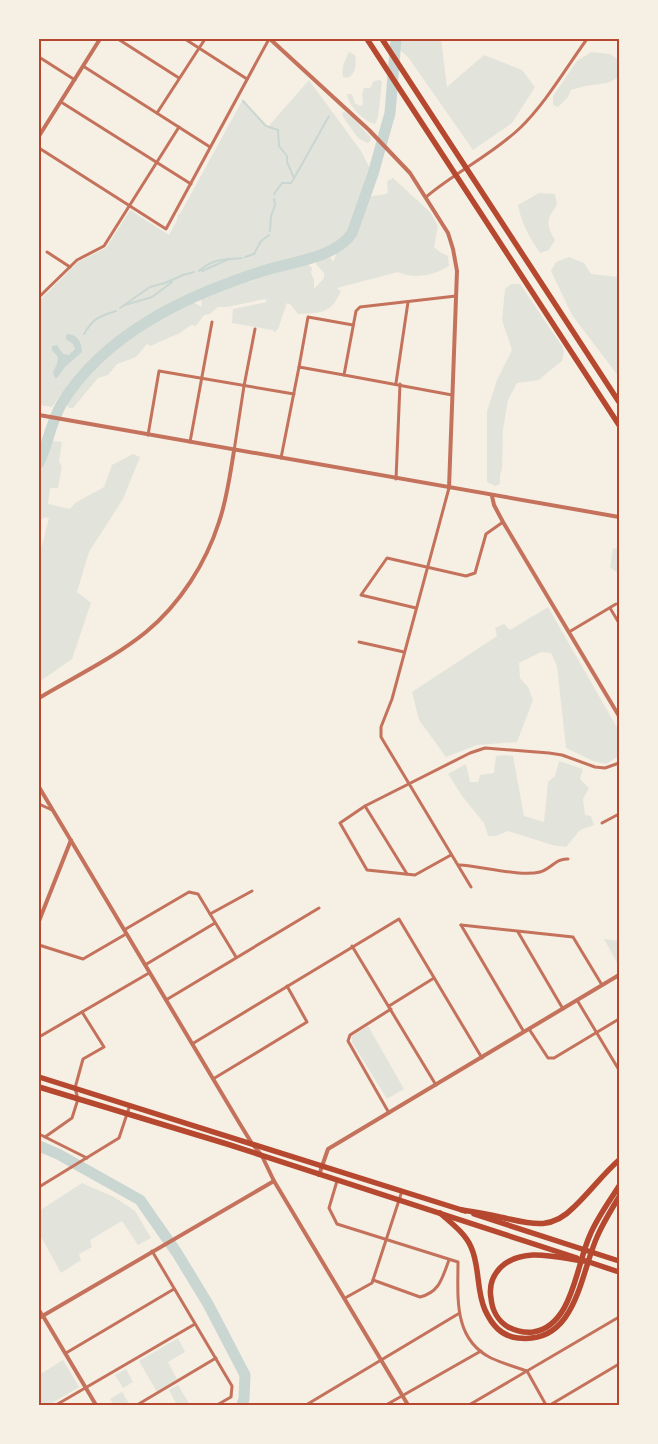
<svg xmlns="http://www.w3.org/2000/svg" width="658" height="1444" font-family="Georgia,serif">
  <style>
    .green { fill: #e2e4dc; fill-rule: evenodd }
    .water { fill: #c9d6d2 }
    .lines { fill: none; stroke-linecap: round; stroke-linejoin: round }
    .stream { stroke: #c9d6d2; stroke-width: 2 }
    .river { stroke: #c9d6d2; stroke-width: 11 }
    .minor { stroke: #c5725c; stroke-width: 3 }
    .tertiary { stroke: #c5725c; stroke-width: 4 }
    .trunk { stroke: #b5482f; stroke-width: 5.5 }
    .motorway { stroke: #b5482f; stroke-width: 5.5 }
    .neatline { fill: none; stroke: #b5482f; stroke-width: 2 }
  </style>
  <rect width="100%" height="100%" fill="#f6efe4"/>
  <g class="green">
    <polygon points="398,39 441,39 447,87 484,55 522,70 535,87 512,123 473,150 408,57 399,49"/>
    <path d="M 349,52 L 355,55 C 357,64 356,73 348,78 L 343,77 C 341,67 345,60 349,52 Z"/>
    <polygon points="591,52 610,54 619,60 618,78 607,83 585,86 571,90 568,97 558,107 553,105 553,96 577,61"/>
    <path d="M 309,80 L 361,151 L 370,169 C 363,188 356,222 344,238 C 331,256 297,259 277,264 C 259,268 226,276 211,285 L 233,279 L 249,282 L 283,268 L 307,264 L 312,268 L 311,273 L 314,280 L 314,289 L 324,278 L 324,273 L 316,264 L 317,258 L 329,256 L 334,262 C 335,252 338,252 345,247 C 349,245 353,239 356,235 C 362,226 360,209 366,200 C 372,193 381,197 388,193 L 387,181 L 393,178 L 430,212 L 438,226 L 434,247 L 440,252 L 448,256 L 449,266 C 435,275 414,280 398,272 L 337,288 L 341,291 C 331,314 321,313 298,314 L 291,305 L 287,303 L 278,329 L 275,332 L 272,330 L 232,323 L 233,309 L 267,302 L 265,299 L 227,307 L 218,307 L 210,314 L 204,315 L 196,326 L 191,325 L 180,333 L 159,342 L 151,346 L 147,344 L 136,357 L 117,364 L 108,375 L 98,378 L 73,408 L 69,408 L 65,402 L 78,379 L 110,343 L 58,398 L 52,407 L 39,405 L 39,301 L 78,262 L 106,248 L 130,210 L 169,235 L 177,220 L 178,214 L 180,214 L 242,101 L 267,128 ZM 206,287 C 200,293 201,299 202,307 L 186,298 L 168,306 Z"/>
    <path d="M 380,80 L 382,82 L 378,117 L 375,124 C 364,122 348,105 347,94 L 352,94 L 355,103 L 360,106 L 363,105 L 362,94 L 364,88 L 370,88 L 374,81 Z"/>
    <polygon points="345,112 355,120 371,138 370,142 367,143 358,138 343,117 342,113"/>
    <path d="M 539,193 L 555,194 L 557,205 C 546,220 546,224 555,240 L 549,250 L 540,253 C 530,238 521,223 518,205 Z"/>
    <polygon points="569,257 584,263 591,274 619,277 619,377 572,315 551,271 556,262"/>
    <polygon points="511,284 520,284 562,346 564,352 562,361 547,373 539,380 517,383 508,400 503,429 502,469 500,475 500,484 495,486 487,482 487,411 497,380 512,350 502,320 505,289"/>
    <path d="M 53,441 L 62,442 L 59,462 L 62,466 L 58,488 L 50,488 L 48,504 L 70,509 L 75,503 L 104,487 L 112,465 L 133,454 L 140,457 L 123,499 L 89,552 L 77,592 L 91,603 L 72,659 L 39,682 L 39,551 C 45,541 45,529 49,519 L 46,517 L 41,519 L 39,524 L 39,474 Z"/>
    <polygon points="613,548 619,549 619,574 610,567"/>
    <polygon points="548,607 619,731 619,756 606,764 593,761 566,748 557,666 551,653 541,652 519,663 520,678 528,687 533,700 517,742 477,745 446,757 419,720 412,692 497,636 495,628 504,624 510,630"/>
    <polygon points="505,755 513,756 524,816 544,822 548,782 555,776 559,761 583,769 580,779 589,788 583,799 585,815 591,816 594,825 580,830 566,847 552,845 508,831 496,836 488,836 484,823 462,796 448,774 466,764 470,782 478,782 480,775 494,773 496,756"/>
    <polygon points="604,939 619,941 619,966"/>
    <polygon points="368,1026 404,1089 387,1099 352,1042 352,1036"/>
    <polygon points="82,1183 114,1197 135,1211 151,1238 138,1245 122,1221 90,1240 92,1247 79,1254 81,1260 61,1273 39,1233 39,1211"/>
    <polygon points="178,1338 185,1352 168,1362 177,1379 157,1392 139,1361"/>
    <polygon points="63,1360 79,1387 49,1405 39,1405 39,1375"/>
    <polygon points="126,1369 133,1382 123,1388 115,1375"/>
    <polygon points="178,1385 190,1405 177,1405 169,1390"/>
    <polygon points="122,1392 130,1405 114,1405 110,1399"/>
  </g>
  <path class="water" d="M 68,334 C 78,335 82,343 82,352 L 65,367 L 57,378 L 55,378 L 53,372 L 57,364 L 58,357 L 52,350 L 52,346 L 57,345 L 63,354 L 69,355 L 75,349 L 73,344 L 66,339 L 66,335 Z"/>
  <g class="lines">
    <g class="stream">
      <polyline points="243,101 266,126 278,130 279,146 287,156 287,162 294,178"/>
      <polyline points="274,194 282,183 291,183 293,180 329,116"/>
      <polyline points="270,231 271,216 275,205 274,199"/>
      <polyline points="245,257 254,254 261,241 269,235"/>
      <path d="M 199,271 C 214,258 224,260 242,258"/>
      <polyline points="202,271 229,259"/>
      <polyline points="125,305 152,297 172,282"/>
      <polyline points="120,308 150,287 165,283 183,275 194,272"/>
      <path d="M 84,334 C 94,317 99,317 116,311"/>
    </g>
    <g class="river">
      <path d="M 39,463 C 48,444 51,421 62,403 C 105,334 185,296 260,272 C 288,262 335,259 352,233 L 373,174 L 390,113 L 396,39"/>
      <polyline points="39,1146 58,1154 140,1200 177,1253 208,1304 245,1375 244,1399 242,1405"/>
    </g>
    <g class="minor">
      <polyline points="118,39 179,78"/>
      <polyline points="185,39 247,79"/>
      <polyline points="39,57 75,80"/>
      <polyline points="83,66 210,147"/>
      <polyline points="61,102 191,184"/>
      <polyline points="157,113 205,39"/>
      <polyline points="39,148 166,229 269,39"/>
      <path d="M 426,197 C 455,172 492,155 520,128 C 545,104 566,68 587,39"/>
      <polyline points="47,252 70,267"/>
      <polyline points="39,297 77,260 104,246 179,127"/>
      <polyline points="299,367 308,317 353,325"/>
      <polyline points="396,383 408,302"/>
      <polyline points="452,395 344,375 356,311 360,307 456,296"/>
      <polyline points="148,435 159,371 294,394"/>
      <polyline points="190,442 212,322"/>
      <polyline points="234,451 244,386 255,329"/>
      <polyline points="281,458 299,367 344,375"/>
      <polyline points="396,479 400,384"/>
      <polyline points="449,488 392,699 381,727 381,737 471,887"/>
      <polyline points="416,608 361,595 387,558 466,576 475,573 486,534 503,522"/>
      <polyline points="610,608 619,623"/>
      <polyline points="569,632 616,604"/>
      <polyline points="359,642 404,652"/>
      <polyline points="39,804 52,810"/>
      <polyline points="365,806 407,874"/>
      <polyline points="602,823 619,814"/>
      <polyline points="451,855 415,875 367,870 340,823 365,806 470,753 485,748 549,753 562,755 595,767 605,768 619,763"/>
      <path d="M 459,865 C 481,866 520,877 540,872 C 551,869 556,858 568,859"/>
      <polyline points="210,914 252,891"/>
      <polyline points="461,925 573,937 602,985"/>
      <polyline points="461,925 524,1032"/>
      <polyline points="124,930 189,892 198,894 236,957"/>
      <polyline points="518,932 563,1009"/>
      <polyline points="39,945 83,959 126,934"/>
      <polyline points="352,946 436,1085"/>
      <polyline points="145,965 215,923"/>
      <polyline points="166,1000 319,908"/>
      <polyline points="577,1000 619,1070"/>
      <polyline points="389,1006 434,978"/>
      <polyline points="529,1029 548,1058 554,1058 619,1019"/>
      <polyline points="39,1037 149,973"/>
      <polyline points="192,1044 399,919 482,1058"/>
      <polyline points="213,1079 307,1022 287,986"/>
      <polyline points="389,1113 348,1041 350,1035 391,1009"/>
      <polyline points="39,1134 87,1158"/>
      <polyline points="45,1137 72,1118 78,1099 75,1088 83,1059 104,1047 82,1012"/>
      <path d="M 337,1181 L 329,1208 L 337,1224 L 458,1262 C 458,1297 453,1339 491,1358 C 502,1363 515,1367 527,1371 L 546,1405"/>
      <polyline points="39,1187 119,1138 130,1105"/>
      <polyline points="152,1251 232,1386 231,1397 217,1405"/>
      <path d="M 373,1280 L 420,1297 C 440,1292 442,1278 449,1260"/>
      <polyline points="345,1298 372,1283 402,1191"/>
      <polyline points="39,1309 43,1316"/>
      <polyline points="66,1353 174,1289"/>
      <polyline points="56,1405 195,1324"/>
      <polyline points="137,1405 216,1358"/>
      <polyline points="306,1405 458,1314"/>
      <polyline points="386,1405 481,1351"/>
      <polyline points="469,1405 619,1317"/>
      <polyline points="550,1405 619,1364"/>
    </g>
    <g class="tertiary">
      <polyline points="270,39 369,130 410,173 448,233 453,249 457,271 449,488"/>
      <polyline points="39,136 100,39"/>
      <polyline points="39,415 619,517"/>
      <polyline points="492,496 494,505 503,522 619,716"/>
      <path d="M 39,698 C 74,677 114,658 146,632 C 180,604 206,563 219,522 C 227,499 230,474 234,451"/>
      <polyline points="39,787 240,1124 251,1142 262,1156 274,1181 408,1405"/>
      <polyline points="39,921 71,840"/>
      <polyline points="319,1175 328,1149 619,975"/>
      <polyline points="43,1316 96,1405"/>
      <polyline points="39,1318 274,1181"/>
    </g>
    <g class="trunk">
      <polyline points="39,1077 465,1211"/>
      <polyline points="39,1087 227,1144 577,1258"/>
      <polyline points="474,1214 619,1261"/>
      <polyline points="586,1261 619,1272"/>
    </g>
    <g class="motorway">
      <polyline points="367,39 619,425"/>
      <polyline points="382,39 619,402"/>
      <path d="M 462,1210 C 475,1212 487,1214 500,1217 C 529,1223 550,1232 574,1207 C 590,1192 603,1174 619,1160"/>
      <path d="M 440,1213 C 451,1223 465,1233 471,1247 C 480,1266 476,1290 485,1310 C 492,1325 501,1336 518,1338 C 576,1345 580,1275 597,1237 C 603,1223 611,1210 619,1197"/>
      <path d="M 585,1261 C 558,1258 524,1246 501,1267 C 492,1276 489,1287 491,1298 C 492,1310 498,1321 508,1327 C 516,1331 524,1333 533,1332 C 573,1326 576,1265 590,1235 C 597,1218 609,1202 619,1186"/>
    </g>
  </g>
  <rect width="658" height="1444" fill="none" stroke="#f6efe4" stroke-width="80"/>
  <rect x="40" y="40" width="578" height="1364" class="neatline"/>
</svg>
